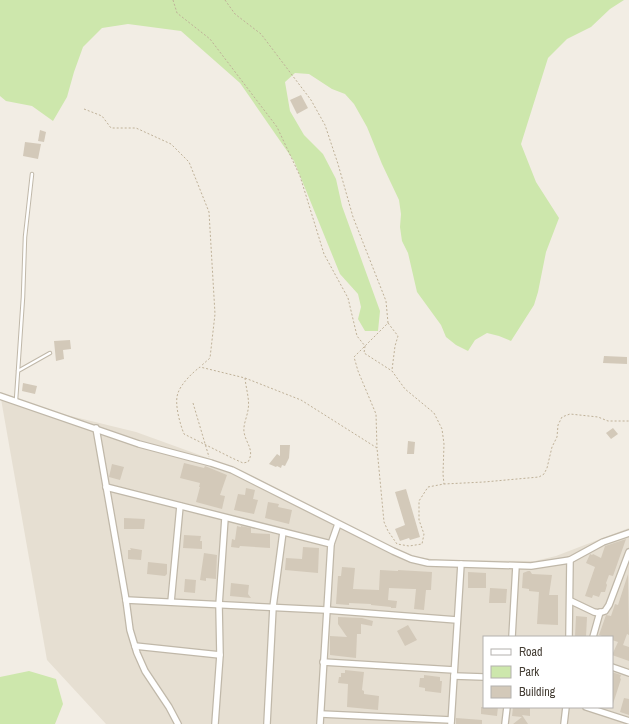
<svg xmlns="http://www.w3.org/2000/svg" width="629" height="724" font-family="'Archivo Narrow',sans-serif">
  <style>
    .residential { fill: #e6dfd2; fill-rule: evenodd }
    .green { fill: #cde7ac }
    .building { fill: #d3c9b9 }
    .lines { fill: none; stroke-linecap: round; stroke-linejoin: round }
    .service-casing { stroke: #c0b8a9; stroke-width: 4.5 }
    .minor-casing { stroke: #c0b8a9; stroke-width: 8 }
    .path { stroke: #bfb198; stroke-width: 1; stroke-dasharray: 2 2; stroke-linecap: butt }
    .service { stroke: #fff; stroke-width: 2.5 }
    .minor { stroke: #fff; stroke-width: 5.5 }
  </style>
  <rect width="100%" height="100%" fill="#f2ede4"/>
  <path class="residential" d="M 1,399 L 136,432 L 241,470 L 359,531 L 412,556 L 438,560 L 535,561 L 556,556 L 629,528 L 629,724 L 106,724 L 47,660 ZM 484,637 L 612,637 L 612,707 L 484,707 Z"/>
  <g class="green">
    <polygon points="0,0 624,0 610,9 591,27 567,39 548,58 521,144 536,182 559,218 546,252 538,292 534,305 511,341 499,336 487,333 475,340 468,351 456,345 446,337 441,325 417,292 408,253 402,241 400,227 401,214 399,200 382,164 367,127 354,104 345,94 332,89 309,74 295,73 285,82 290,111 304,135 323,154 336,179 342,206 380,311 378,331 365,331 358,319 361,307 358,294 340,274 294,161 240,83 181,31 128,24 102,28 83,47 74,72 67,97 53,121 32,106 6,101 0,96"/>
    <polygon points="29,671 56,679 63,704 55,724 0,724 0,677"/>
  </g>
  <g class="building">
    <polygon points="301,95 308,108 297,114 290,100"/>
    <polygon points="40,130 46,132 44,142 38,141"/>
    <polygon points="25,142 41,144 38,159 23,156"/>
    <polygon points="70,340 71,349 63,350 64,359 56,361 54,341"/>
    <polygon points="604,356 627,357 627,364 603,363"/>
    <polygon points="23,383 37,386 35,394 22,391"/>
    <polygon points="613,428 618,434 611,439 606,433"/>
    <polygon points="408,441 415,442 414,454 407,454"/>
    <polygon points="280,445 290,445 289,458 285,466 282,465 281,468 277,466 276,467 269,464 277,454 280,456"/>
    <polygon points="184,463 204,468 205,466 227,475 220,495 225,496 222,509 196,502 200,487 199,487 200,483 180,478"/>
    <polygon points="112,464 124,467 120,480 109,477"/>
    <polygon points="246,488 255,490 253,499 258,500 254,514 234,510 238,494 245,495"/>
    <polygon points="406,489 420,537 410,540 409,538 400,541 395,529 405,525 395,492"/>
    <polygon points="268,502 279,504 278,507 292,510 289,524 265,518"/>
    <polygon points="124,518 145,519 144,529 124,529"/>
    <polygon points="237,526 241,527 241,526 251,528 251,533 270,534 270,548 240,546 239,548 231,547 232,539 235,540"/>
    <polygon points="184,535 201,536 200,541 202,541 202,549 183,548"/>
    <polygon points="626,539 613,576 609,575 606,583 607,585 605,592 601,592 599,597 593,595 592,598 585,596 595,567 586,563 590,554 592,555 593,554 601,558 605,546"/>
    <polygon points="303,547 319,548 318,573 285,570 286,558 302,559"/>
    <polygon points="130,548 142,550 141,560 128,559 128,550 131,550"/>
    <polygon points="204,553 217,555 216,579 206,578 206,581 200,580"/>
    <polygon points="148,562 167,564 167,574 165,576 147,574"/>
    <polygon points="342,567 355,568 353,589 379,590 380,570 398,571 398,570 432,572 431,590 426,590 424,610 414,609 416,589 413,589 389,588 388,600 397,601 396,608 391,608 391,607 371,605 371,604 349,603 349,605 336,604 338,576 341,576"/>
    <polygon points="528,571 530,571 532,574 552,575 549,595 558,595 558,625 537,624 539,592 529,591 529,589 522,588 523,573"/>
    <polygon points="468,572 486,573 486,588 468,588"/>
    <polygon points="628,574 629,635 627,634 623,645 629,647 629,661 612,655 618,642 612,640 612,637 605,637 599,635 606,615 611,616 615,604 618,605"/>
    <polygon points="185,579 196,580 195,593 184,592"/>
    <polygon points="231,583 249,585 248,594 251,598 230,596"/>
    <polygon points="490,588 507,589 506,603 489,603"/>
    <polygon points="576,616 587,617 586,637 575,637"/>
    <polygon points="338,617 362,618 373,621 372,626 361,624 361,634 357,634 356,658 330,655 330,636 347,637 338,624"/>
    <polygon points="408,625 417,640 405,646 397,631"/>
    <polygon points="345,670 364,672 362,690 364,691 364,694 379,696 378,710 347,707 348,684 338,683 339,677 341,677 341,673 345,673"/>
    <polygon points="612,672 621,675 620,678 621,679 613,704"/>
    <polygon points="424,675 440,677 440,681 442,681 441,693 425,691 425,688 419,687 420,678 424,678"/>
    <polygon points="624,698 629,699 629,715 620,712"/>
    <polygon points="481,707 498,707 497,716 481,714"/>
    <polygon points="513,707 530,707 530,716 522,715 528,724 513,724 522,717 512,716"/>
    <polygon points="456,718 482,720 482,724 456,724"/>
  </g>
  <g class="lines">
    <defs>
      <g id="service">
        <polyline points="18,371 23,297 25,237 32,174"/>
        <polyline points="16,400 18,371 50,353"/>
      </g>
      <g id="minor">
        <polyline points="0,396 139,444 211,463 232,470 393,551 411,559 428,563 531,566 570,560 603,542 629,533"/>
        <polyline points="96,428 126,600 130,630 137,653 145,671 169,707 178,724"/>
        <polyline points="106,487 331,544"/>
        <polyline points="126,600 326,610 457,620"/>
        <polyline points="571,601 594,612 599,613 605,611 609,605 629,552"/>
        <polyline points="171,602 180,506"/>
        <polyline points="512,637 516,566"/>
        <polyline points="569,637 570,560"/>
        <polyline points="593,637 600,612"/>
        <polyline points="135,646 220,655 219,605 225,518"/>
        <polyline points="323,662 454,670"/>
        <polyline points="612,667 629,673"/>
        <polyline points="454,676 484,677"/>
        <polyline points="586,707 629,721"/>
        <polyline points="321,714 451,720"/>
        <polyline points="215,724 220,655"/>
        <polyline points="267,724 273,607 283,532"/>
        <polyline points="320,724 331,544 338,524"/>
        <polyline points="451,724 461,564"/>
        <polyline points="505,724 507,707"/>
        <polyline points="564,724 566,707"/>
      </g>
    </defs>
    <use href="#service" class="service-casing"/>
    <use href="#minor" class="minor-casing"/>
    <g class="path">
      <polyline points="173,0 177,13 210,39 277,127 300,176 324,254 348,298 357,336 365,346 364,353 392,371 405,389 434,413 442,429 444,444 443,474 444,484"/>
      <polyline points="225,0 235,14 261,34 311,100 325,125 338,164 353,217 386,301 388,323 354,357 358,371 376,414 377,448"/>
      <polyline points="84,109 102,116 111,128 136,128 171,144 189,162 209,212 215,314 210,358 201,366"/>
      <polyline points="388,323 398,336 395,346 392,370"/>
      <path d="M 245,378 C 246,389 250,400 248,410 C 247,417 243,425 244,432 C 246,444 255,450 248,462 L 243,463 L 232,458 L 184,434 C 180,424 174,403 178,393 C 181,384 192,373 200,367 L 245,378 L 301,400 L 377,448 L 384,522 L 388,531 L 397,544 L 409,546 L 422,544 L 424,534 L 419,520 L 419,501 L 428,487 L 444,484 L 484,482 L 539,477 L 544,474 L 547,468 L 552,447 L 557,437 L 558,425 L 562,417 L 570,414 L 598,417 L 608,421 L 629,421"/>
      <polyline points="193,403 209,457"/>
    </g>
    <use href="#service" class="service"/>
    <use href="#minor" class="minor"/>
  </g>
  <rect x="483" y="636" width="130" height="72" fill="#ffffff" stroke="#b4b1ae"/>
  <rect x="491" y="649" width="20" height="6" fill="#ffffff" stroke="#b4b1ae"/>
  <text x="519" y="656" font-size="12" fill="#443d34">Road</text>
  <rect x="491" y="666" width="20" height="12" fill="#cde7ac" stroke="#b4b1ae"/>
  <text x="519" y="676" font-size="12" fill="#443d34">Park</text>
  <rect x="491" y="686" width="20" height="12" fill="#d3c9b9" stroke="#b4b1ae"/>
  <text x="519" y="696" font-size="12" fill="#443d34">Building</text>
</svg>
